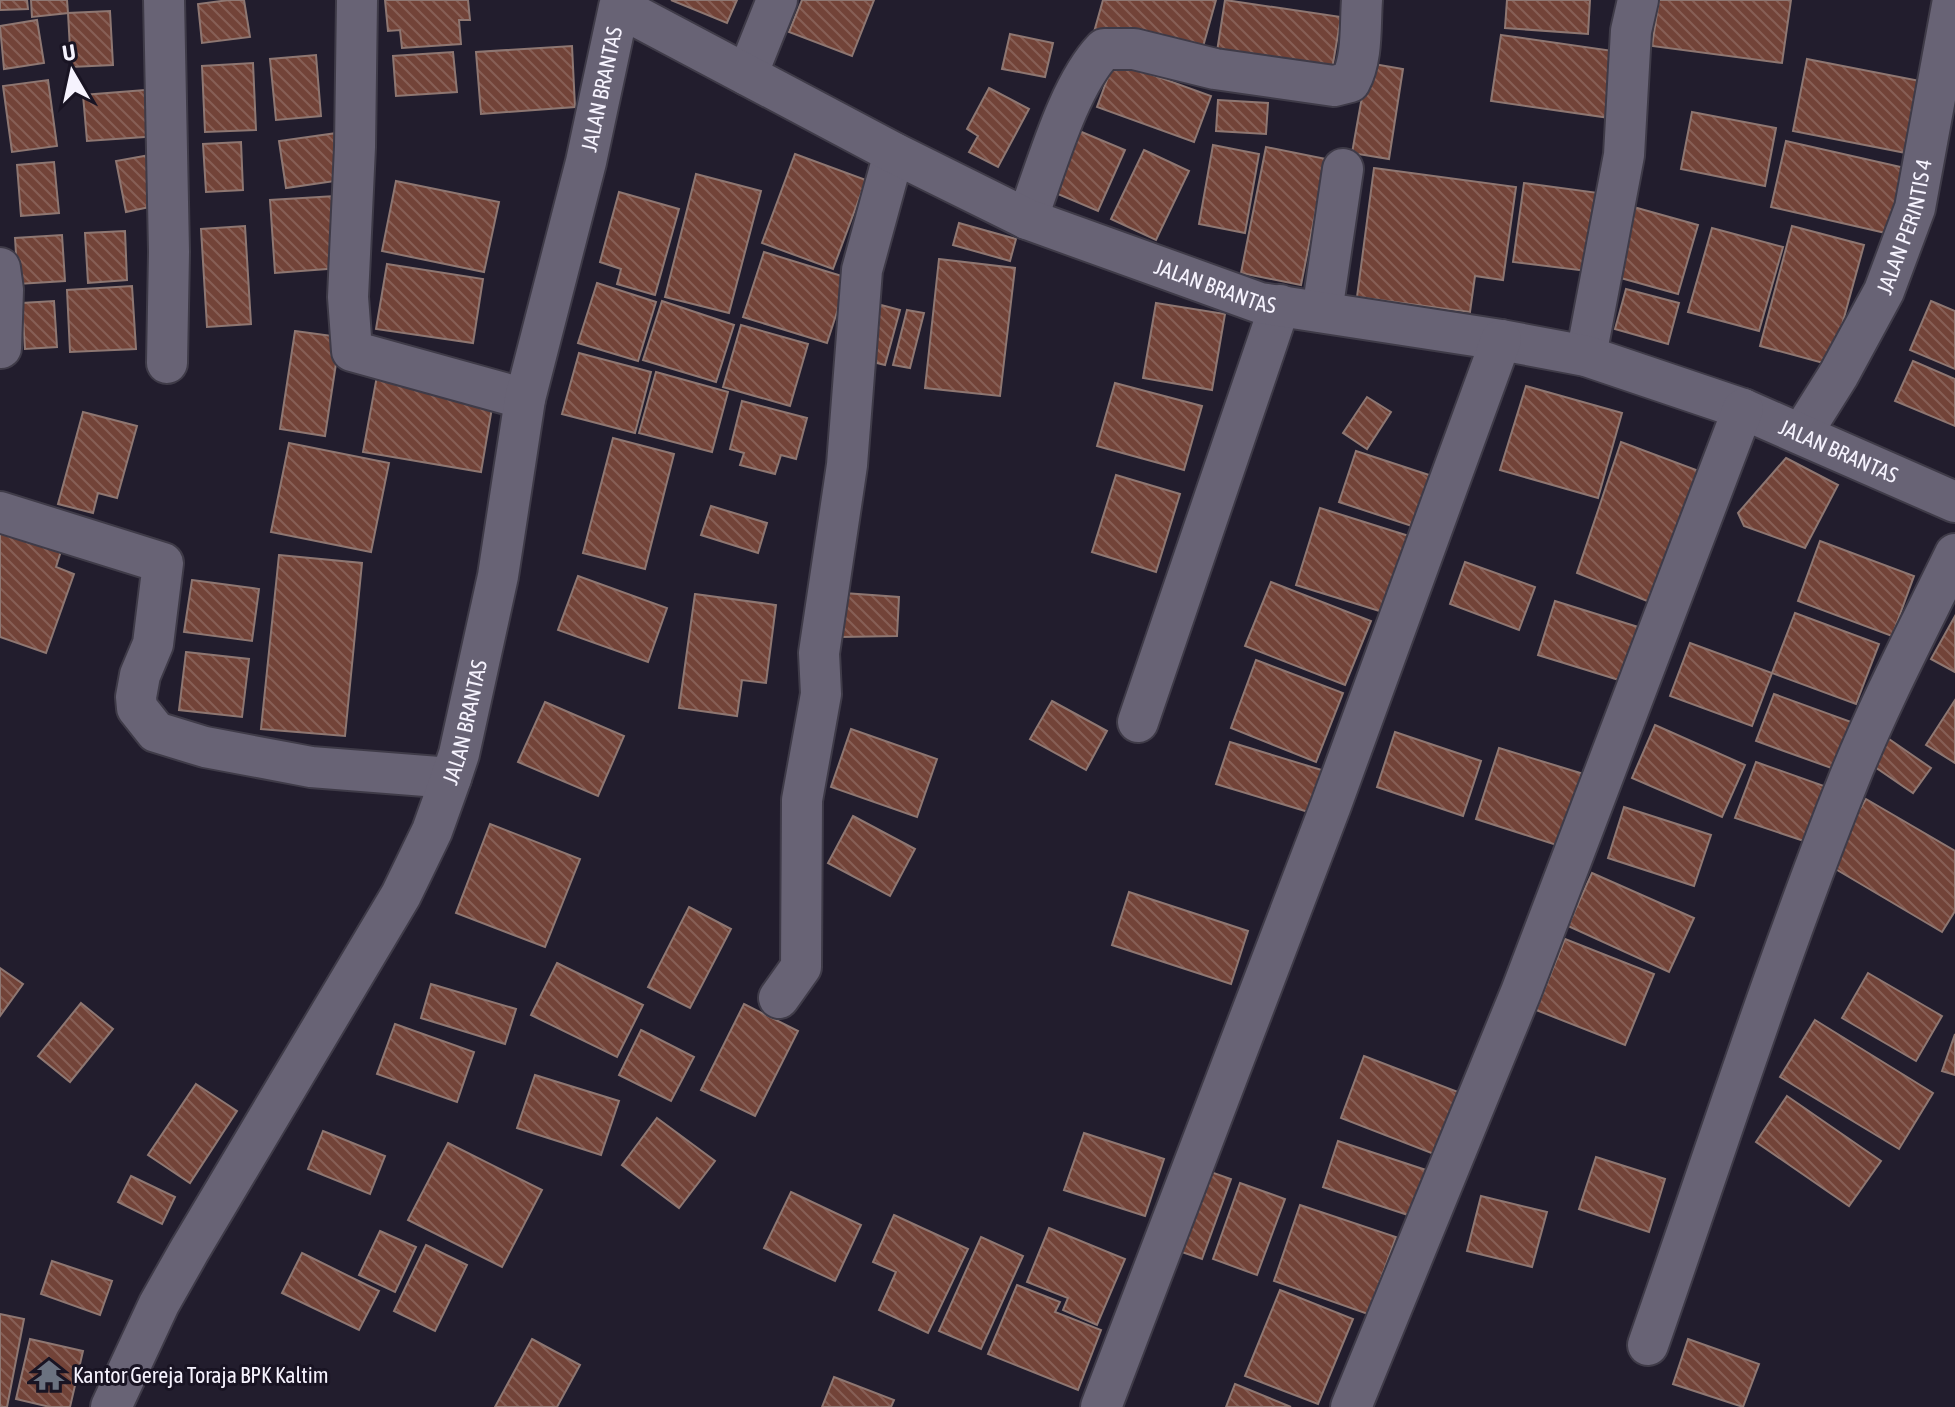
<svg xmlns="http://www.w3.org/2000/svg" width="1955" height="1407" font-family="'Asap Condensed',sans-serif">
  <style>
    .building { fill: url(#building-back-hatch); stroke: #8e7772; stroke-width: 2 }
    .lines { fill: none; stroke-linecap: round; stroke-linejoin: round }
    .street-casing { stroke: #3f3b48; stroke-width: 44 }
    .street { stroke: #686375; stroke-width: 40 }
    .labels { text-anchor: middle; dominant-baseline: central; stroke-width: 6; stroke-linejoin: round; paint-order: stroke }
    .street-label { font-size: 22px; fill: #f6f3fe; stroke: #191423 }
    .poi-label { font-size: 22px; fill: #f6f3fe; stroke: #191423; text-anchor: start }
  </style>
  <defs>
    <pattern id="building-back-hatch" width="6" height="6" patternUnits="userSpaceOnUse" patternTransform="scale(2)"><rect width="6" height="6" fill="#724338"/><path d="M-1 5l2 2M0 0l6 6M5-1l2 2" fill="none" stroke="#875f56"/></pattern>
  </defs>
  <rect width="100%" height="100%" fill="#221d2d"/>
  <g class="building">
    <polygon points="0,0 27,0 28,9 0,10"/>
    <polygon points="31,0 67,0 68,13 32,17"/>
    <polygon points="229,0 244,0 250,37 202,43 198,4"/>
    <polygon points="385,0 468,0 470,20 459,20 461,44 402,48 400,30 388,31"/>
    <polygon points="671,0 737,0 727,23"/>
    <polygon points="802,0 874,0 852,56 789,32"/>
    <polygon points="1103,0 1216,0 1199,61 1094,32"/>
    <polygon points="1225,0 1341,17 1331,75 1216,58"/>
    <polygon points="1507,0 1590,0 1588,34 1505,28"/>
    <polygon points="1659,0 1791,0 1782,63 1652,46"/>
    <polygon points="110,11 113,65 71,67 68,13"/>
    <polygon points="37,20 44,63 4,69 0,26"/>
    <polygon points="1010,34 1053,43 1045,77 1002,69"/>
    <polygon points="1501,35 1627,53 1617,119 1491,101"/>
    <polygon points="572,46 575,107 481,114 476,52"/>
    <polygon points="453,52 457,92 396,96 393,56"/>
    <polygon points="316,55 321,116 276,120 270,59"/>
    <polygon points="1807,59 1925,82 1911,154 1793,131"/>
    <polygon points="1114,61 1211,96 1194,142 1097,107"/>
    <polygon points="253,63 256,130 205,132 202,66"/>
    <polygon points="1368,63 1403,69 1389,159 1352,153"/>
    <polygon points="48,80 57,146 12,152 3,86"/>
    <polygon points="989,88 1029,109 998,167 969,152 978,136 967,129"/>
    <polygon points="157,89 159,136 87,141 83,95"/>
    <polygon points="1218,100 1268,103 1266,134 1216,131"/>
    <polygon points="1692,112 1776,128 1765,186 1681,169"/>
    <polygon points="1072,128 1125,150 1098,211 1046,189"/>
    <polygon points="337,133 342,180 286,188 279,141"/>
    <polygon points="1786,141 1905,168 1890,234 1771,207"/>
    <polygon points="241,142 243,190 206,192 203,144"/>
    <polygon points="1213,145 1259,154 1245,233 1199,224"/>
    <polygon points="1266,147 1326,159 1301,285 1241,273"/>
    <polygon points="1144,150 1189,171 1156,240 1111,219"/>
    <polygon points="795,154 866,180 833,269 762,243"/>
    <polygon points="150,155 159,205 126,212 116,161"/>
    <polygon points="54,162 59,213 21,216 17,165"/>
    <polygon points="1374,168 1516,187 1503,280 1475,276 1470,312 1357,297"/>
    <polygon points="696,174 761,191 729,313 665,297"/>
    <polygon points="396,181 499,202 484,272 382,251"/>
    <polygon points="1524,183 1606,194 1595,272 1513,262"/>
    <polygon points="619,192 679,209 655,295 617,284 621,269 600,262"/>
    <polygon points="335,196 340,268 275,273 270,200"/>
    <polygon points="1630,206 1698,225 1678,294 1610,275"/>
    <polygon points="959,223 1016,239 1010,261 953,245"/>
    <polygon points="245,226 251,324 207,327 201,229"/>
    <polygon points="1792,226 1864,245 1831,365 1760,346"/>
    <polygon points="1712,228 1783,247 1759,331 1688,312"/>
    <polygon points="125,231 127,280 88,283 85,233"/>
    <polygon points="62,235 65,281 18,284 15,238"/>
    <polygon points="764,252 848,278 827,343 743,317"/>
    <polygon points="939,259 1015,268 1000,396 925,388"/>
    <polygon points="387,264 483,279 473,343 376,329"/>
    <polygon points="597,283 656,302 638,361 578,343"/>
    <polygon points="132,286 136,349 70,352 67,290"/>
    <polygon points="1626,289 1679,303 1668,344 1615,329"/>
    <polygon points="54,301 57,347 25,349 22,303"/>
    <polygon points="662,301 734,325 716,382 643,360"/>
    <polygon points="1931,301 1955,311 1955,369 1910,350"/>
    <polygon points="1156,303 1225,314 1212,390 1143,378"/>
    <polygon points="881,305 900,310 885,365 865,360"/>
    <polygon points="907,310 924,313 910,368 893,365"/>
    <polygon points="741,325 808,344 790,406 723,387"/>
    <polygon points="295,331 340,337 325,436 280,429"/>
    <polygon points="579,353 651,372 635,433 562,414"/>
    <polygon points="1913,361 1955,379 1955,426 1895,401"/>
    <polygon points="656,372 728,392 712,452 639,433"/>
    <polygon points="377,376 494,396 481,472 363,452"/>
    <polygon points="1115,383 1202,406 1184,470 1097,446"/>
    <polygon points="1526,386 1622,413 1598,498 1500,470"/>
    <polygon points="1367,397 1391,412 1367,449 1343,433"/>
    <polygon points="742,401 807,418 796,459 781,455 775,474 740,465 744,453 730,449"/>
    <polygon points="83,412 137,426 117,498 98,493 93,513 58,504"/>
    <polygon points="613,438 674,454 645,569 583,553"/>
    <polygon points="1621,442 1707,474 1662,607 1577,573"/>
    <polygon points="289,443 389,463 371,552 271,532"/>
    <polygon points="1356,451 1438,478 1421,529 1339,502"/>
    <polygon points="1786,458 1838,485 1805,548 1744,526 1738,513"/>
    <polygon points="1116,475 1180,494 1156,572 1092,552"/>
    <polygon points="711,506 767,523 758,553 701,535"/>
    <polygon points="1320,508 1412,537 1389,614 1296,585"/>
    <polygon points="0,530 61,551 56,567 74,574 46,653 0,637"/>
    <polygon points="1820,541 1914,576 1892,636 1798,601"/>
    <polygon points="279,555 362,563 345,736 261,729"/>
    <polygon points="1465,562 1535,587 1519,630 1450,604"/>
    <polygon points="578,576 667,608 648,662 558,630"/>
    <polygon points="192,580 259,589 252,641 184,632"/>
    <polygon points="1271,582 1371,621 1345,685 1245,646"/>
    <polygon points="844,593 899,597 897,636 841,637"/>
    <polygon points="695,594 776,605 766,683 742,680 737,716 679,708"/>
    <polygon points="1555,601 1638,627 1622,681 1538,655"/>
    <polygon points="1795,613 1879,644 1856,704 1772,673"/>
    <polygon points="1955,616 1955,672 1931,659"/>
    <polygon points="1690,643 1772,673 1752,726 1670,696"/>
    <polygon points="186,652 249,659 242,717 179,710"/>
    <polygon points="1256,660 1343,693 1316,762 1231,728"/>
    <polygon points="1774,694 1854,723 1837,770 1756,741"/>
    <polygon points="1955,700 1955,763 1926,745"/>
    <polygon points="1052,701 1107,731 1086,770 1030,739"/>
    <polygon points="545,702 624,736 598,796 518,762"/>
    <polygon points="1655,725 1745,765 1722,817 1632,778"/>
    <polygon points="851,729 937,759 917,817 831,787"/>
    <polygon points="1395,732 1481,761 1463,816 1377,787"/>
    <polygon points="1889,739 1931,768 1913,793 1872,765"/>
    <polygon points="1230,742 1328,772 1315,814 1216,784"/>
    <polygon points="1499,748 1590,776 1566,848 1476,819"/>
    <polygon points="1756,762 1824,786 1804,841 1735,818"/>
    <polygon points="1866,799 1955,851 1955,911 1942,932 1827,864"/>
    <polygon points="1624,807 1711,835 1694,886 1608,858"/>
    <polygon points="853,816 915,849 890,896 828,863"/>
    <polygon points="490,824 580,859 545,947 456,913"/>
    <polygon points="1592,873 1694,918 1669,972 1568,926"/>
    <polygon points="1129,892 1248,931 1231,984 1112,945"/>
    <polygon points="689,907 731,929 690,1008 648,987"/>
    <polygon points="1565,939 1654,974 1625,1045 1536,1010"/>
    <polygon points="557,963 643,1005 617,1057 531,1015"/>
    <polygon points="0,968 23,984 0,1016"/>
    <polygon points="1868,973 1942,1016 1916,1061 1842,1018"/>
    <polygon points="431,984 516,1009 505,1044 421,1018"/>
    <polygon points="81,1003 113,1029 70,1082 38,1056"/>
    <polygon points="744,1004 798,1031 755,1116 701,1090"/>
    <polygon points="1815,1020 1933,1093 1899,1149 1780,1077"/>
    <polygon points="395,1024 474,1052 457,1102 377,1074"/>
    <polygon points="641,1030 694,1057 671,1101 619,1075"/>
    <polygon points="1955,1034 1955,1075 1942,1071"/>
    <polygon points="1364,1056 1458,1092 1434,1154 1341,1118"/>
    <polygon points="535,1075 619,1101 601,1155 517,1128"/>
    <polygon points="196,1084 237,1111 190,1183 148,1155"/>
    <polygon points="1787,1096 1881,1161 1849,1206 1756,1142"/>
    <polygon points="657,1118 715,1161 679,1208 622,1165"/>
    <polygon points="323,1131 385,1156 370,1194 308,1169"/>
    <polygon points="1084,1133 1164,1159 1145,1216 1064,1190"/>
    <polygon points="1338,1141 1438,1174 1423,1220 1323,1187"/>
    <polygon points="448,1143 542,1190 502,1267 408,1220"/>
    <polygon points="1596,1157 1665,1179 1649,1232 1579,1209"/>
    <polygon points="1202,1169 1231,1179 1202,1259 1173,1249"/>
    <polygon points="131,1176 175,1197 162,1224 118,1202"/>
    <polygon points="1240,1183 1285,1199 1257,1275 1213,1259"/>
    <polygon points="791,1192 861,1225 835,1281 764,1248"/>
    <polygon points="1481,1196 1547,1212 1532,1267 1467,1251"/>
    <polygon points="1300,1205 1396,1237 1368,1314 1274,1281"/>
    <polygon points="894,1215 968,1249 928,1333 879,1310 896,1272 873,1262"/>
    <polygon points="1049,1228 1125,1259 1097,1325 1063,1310 1068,1298 1027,1282"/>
    <polygon points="380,1231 416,1247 395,1292 359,1275"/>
    <polygon points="981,1237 1023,1256 981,1349 939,1331"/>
    <polygon points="426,1245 467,1265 435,1331 394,1311"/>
    <polygon points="302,1253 379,1291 359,1330 282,1293"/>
    <polygon points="52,1261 112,1281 100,1315 41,1294"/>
    <polygon points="1017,1285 1060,1302 1055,1312 1101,1330 1078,1390 988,1354"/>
    <polygon points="1280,1290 1353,1319 1318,1404 1245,1376"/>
    <polygon points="0,1314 24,1319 7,1407 0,1407"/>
    <polygon points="30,1339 83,1351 70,1407 50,1407 16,1399"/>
    <polygon points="532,1339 580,1365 557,1407 495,1407"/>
    <polygon points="1688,1339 1759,1364 1743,1407 1673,1384"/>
    <polygon points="834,1377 894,1400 891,1407 822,1407"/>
    <polygon points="1235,1384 1291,1407 1226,1407"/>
  </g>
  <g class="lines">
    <defs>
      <g id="street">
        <polyline points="164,0 169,252 167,363"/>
        <polyline points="357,0 355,147 348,297 352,351 525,399"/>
        <polyline points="747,75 777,0"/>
        <path d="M 1027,219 C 1046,169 1068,86 1104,49 L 1134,49 L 1215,69 L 1334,86 L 1350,82 C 1363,58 1360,26 1362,0"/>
        <polyline points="0,268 3,290 1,348"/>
        <polyline points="1322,312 1343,169"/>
        <polyline points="1586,356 1624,155 1631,31 1638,0"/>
        <path id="s1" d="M 1802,433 L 1839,374 L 1884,291 L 1915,208 L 1953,0"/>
        <polyline points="0,512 163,563 153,644 140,675 136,697 137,708 156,732 205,747 311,767 451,778"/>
        <polyline points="1138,722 1280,305"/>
        <polyline points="779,998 801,967 802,800 821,694 819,653 847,465 862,270 894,153"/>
        <path d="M 1648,1345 C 1714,1156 1775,965 1849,779 C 1880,702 1919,628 1955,554"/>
        <path id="s2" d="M 111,1407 L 159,1304 L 189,1251 L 401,895 L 432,831 L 451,778 L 459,754 L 498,576 L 525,399 L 586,162 L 619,7 L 894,153 L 1027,219 L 1260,303 L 1501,340 L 1586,356 L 1743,409 L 1955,502"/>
        <polyline points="1101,1407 1331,805 1501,340"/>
        <polyline points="1351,1407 1521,992 1743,409"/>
      </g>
    </defs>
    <use href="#street" class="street-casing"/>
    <use href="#street" class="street"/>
  </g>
  <defs>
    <symbol id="temple-bare" viewBox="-9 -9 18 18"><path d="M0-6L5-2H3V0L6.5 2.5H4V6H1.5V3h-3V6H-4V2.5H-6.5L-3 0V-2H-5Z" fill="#6b7280" stroke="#191423" stroke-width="2.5" paint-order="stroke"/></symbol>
  </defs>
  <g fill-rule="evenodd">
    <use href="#temple-bare" x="27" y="1353" width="44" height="44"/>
  </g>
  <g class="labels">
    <g class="street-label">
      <text stroke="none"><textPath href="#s2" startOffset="1422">JALAN BRANTAS</textPath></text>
      <text stroke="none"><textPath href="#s1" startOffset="232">JALAN PERINTIS 4</textPath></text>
      <text stroke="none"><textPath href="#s2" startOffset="2166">JALAN BRANTAS</textPath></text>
      <text stroke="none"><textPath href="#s2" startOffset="2814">JALAN BRANTAS</textPath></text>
      <text stroke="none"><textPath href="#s2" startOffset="774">JALAN BRANTAS</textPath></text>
    </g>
    <g class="poi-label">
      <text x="73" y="1375">Kantor Gereja Toraja BPK Kaltim</text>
    </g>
  </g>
  <g transform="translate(72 72) rotate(351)" stroke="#191423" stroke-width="6" paint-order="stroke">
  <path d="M0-6L14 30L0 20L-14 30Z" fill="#f6f3fe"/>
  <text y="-12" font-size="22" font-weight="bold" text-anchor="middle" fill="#f6f3fe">U</text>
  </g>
</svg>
